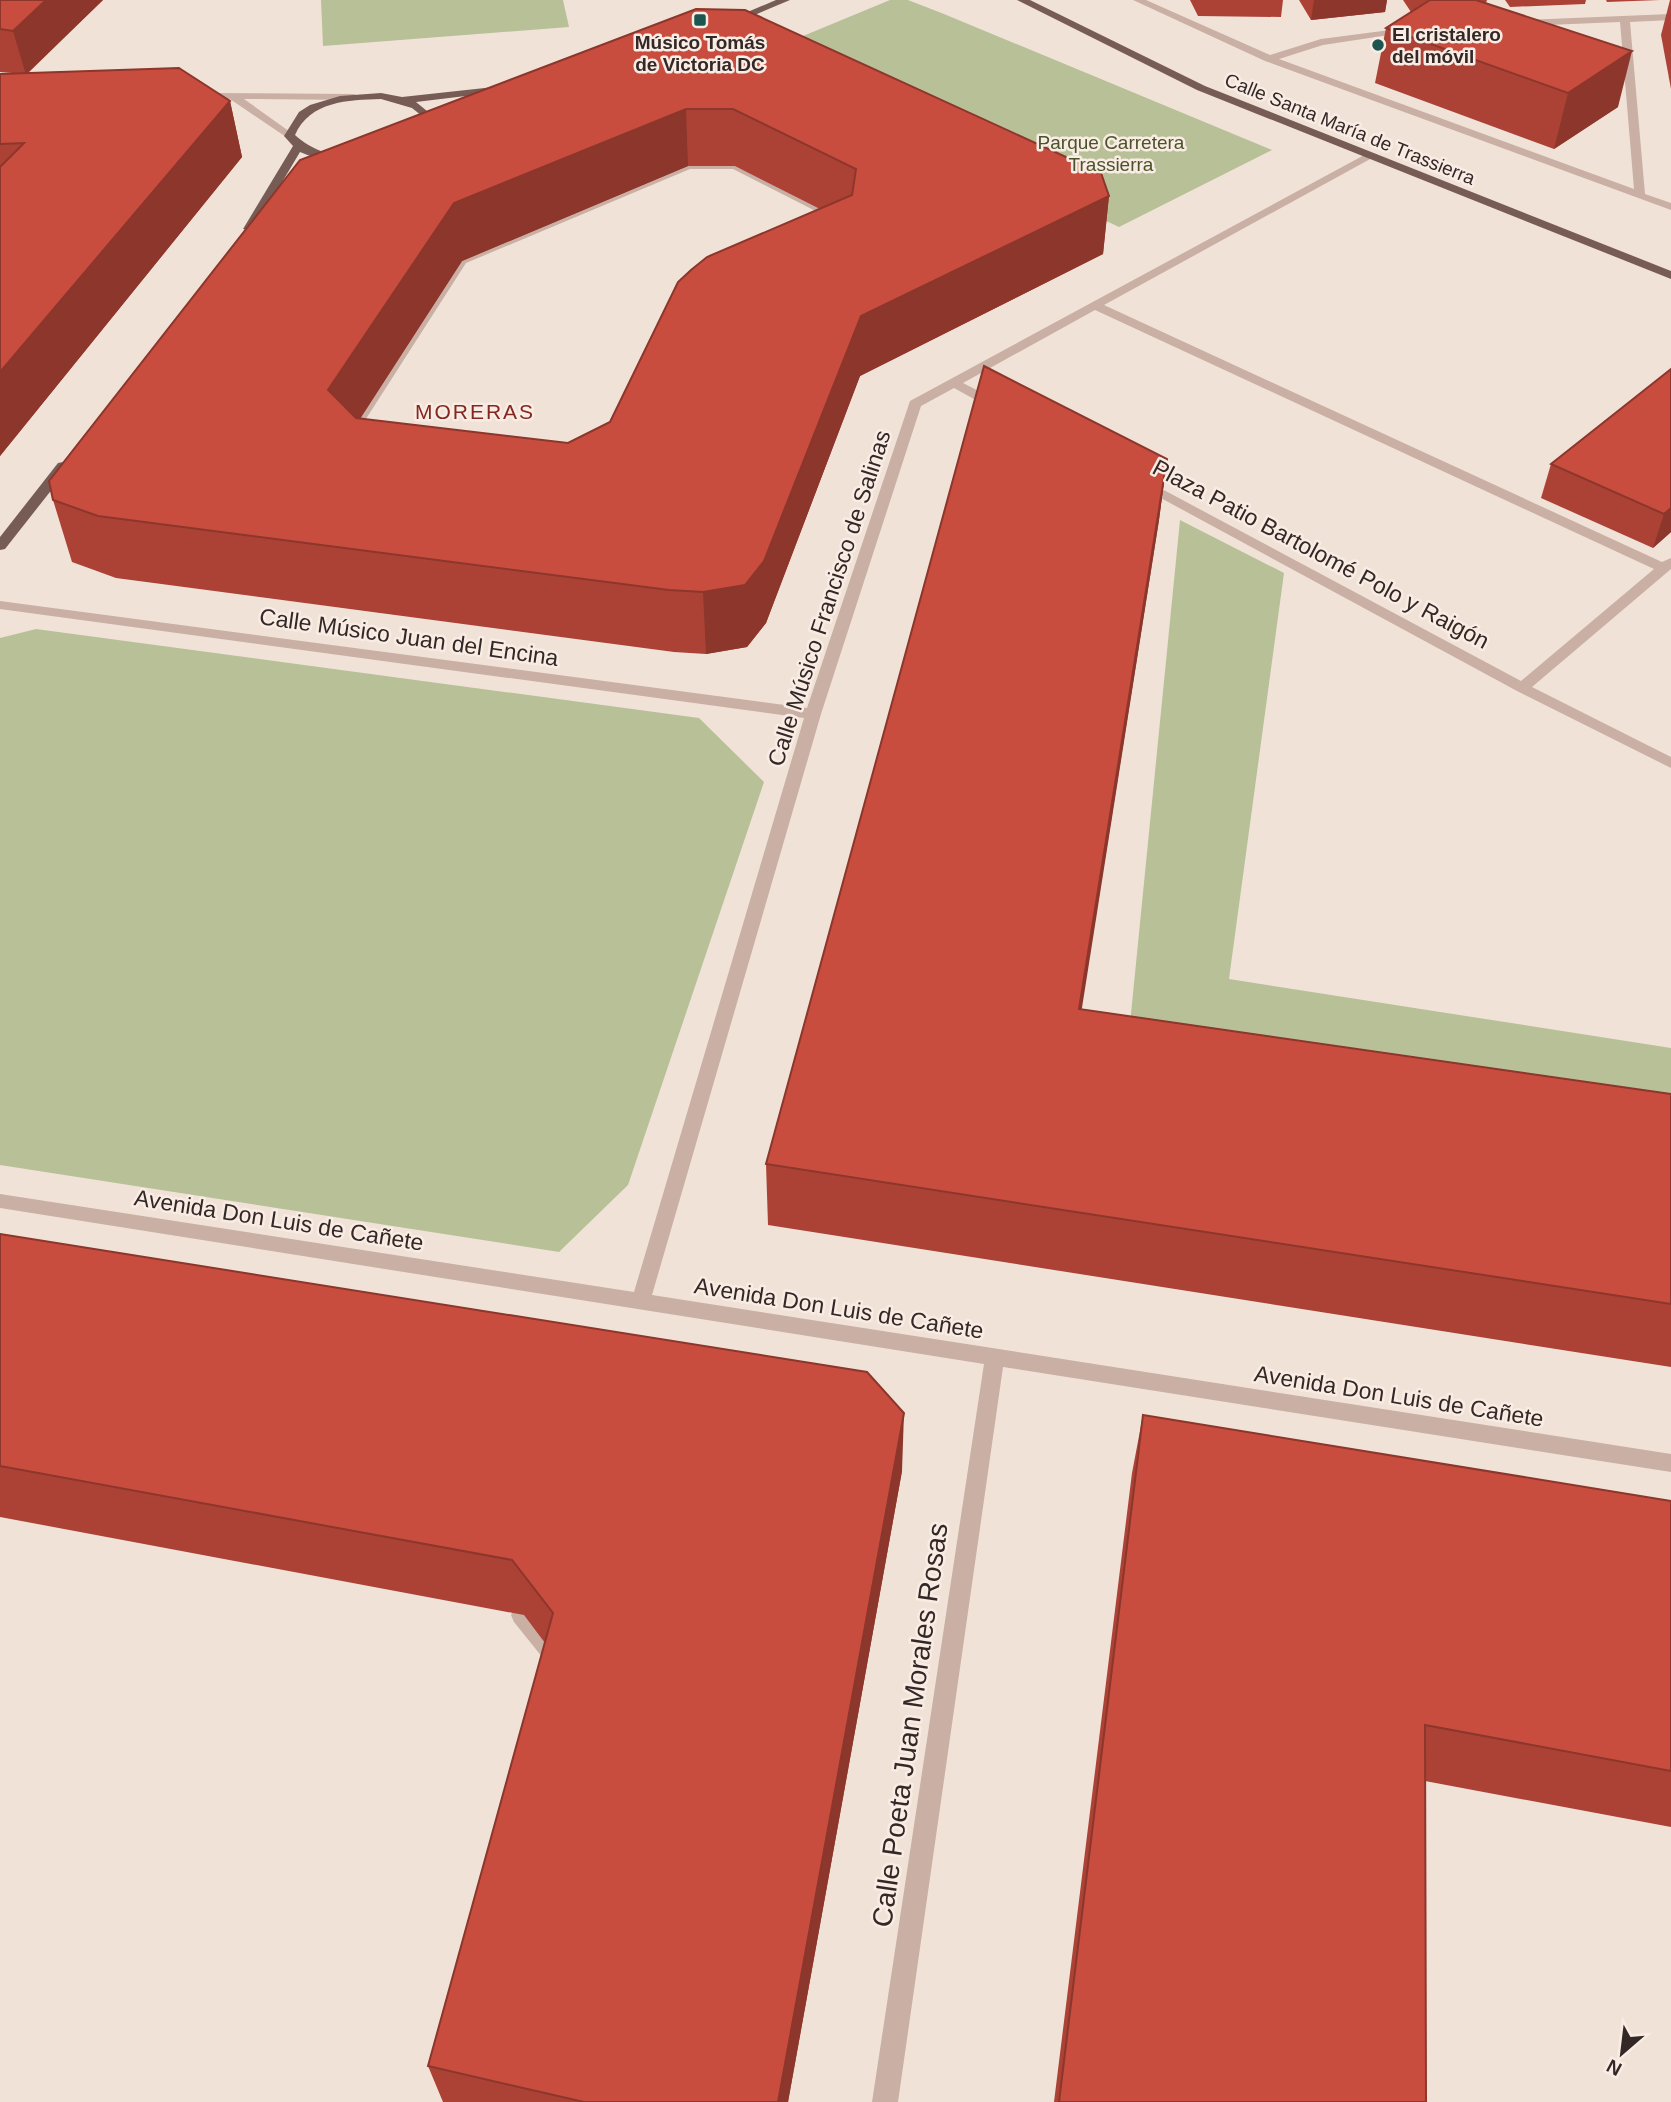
<svg xmlns="http://www.w3.org/2000/svg" width="1671" height="2102" font-family="Arial,sans-serif">
  <style>
    .green { fill: #b8c098 }
    .lines { fill: none; stroke-linecap: round; stroke-linejoin: round }
    .minor { fill: #c9afa4; fill-rule: evenodd }
    .major { fill: #775c56; fill-rule: evenodd }
    .wall { fill: #ac4236; fill-rule: evenodd }
    .shaded-wall { fill: #8c362c }
    .building { fill: #c84d3f; stroke: #8c362c; stroke-width: 2; fill-rule: evenodd }
    .poi-dot { fill: #1b5651; stroke: #f9ece4; stroke-width: 2.5 }
    .labels { text-anchor: middle; dominant-baseline: central; stroke-width: 5; stroke-linejoin: round; paint-order: stroke }
    .far-poi-label { font-size: 19px; font-weight: bold; fill: #342826; stroke: #f9ece4; text-anchor: start }
    .far-street-label { font-size: 19px; fill: #342826; stroke: #f9ece4 }
    .far-park-label { font-size: 19px; fill: #4a5329; stroke: #f9ece4 }
    .far-neighbourhood-label { font-size: 21px; letter-spacing: 2px; fill: #84271e; stroke: #f9ece4 }
    .street-label { font-size: 23px; fill: #342826; stroke: #f9ece4 }
    .near-street-label { font-size: 28px; fill: #342826; stroke: #f9ece4 }
  </style>
  <rect width="100%" height="100%" fill="#f1e2d8"/>
  <g class="green">
    <polygon points="321,0 563,0 569,27 323,46"/>
    <polygon points="890,0 908,0 944,14 1272,150 1119,227 755,56"/>
    <polygon points="1180,520 1284,573 1229,979 1671,1048 1671,1132 1127,1054"/>
    <polygon points="36,629 699,718 764,782 628,1185 559,1252 0,1165 0,638"/>
  </g>
  <g class="lines">
    <g class="minor">
      <polygon points="1133,0 1146,0 1270,55 1321,39 1413,27 1414,29 1409,32 1323,45 1279,59 1634,189 1620,22 1521,26 1516,23 1521,20 1671,14 1671,20 1630,22 1645,194 1671,203 1671,210 1265,61"/>
      <polygon points="200,93 354,94 359,97 354,100 244,99 293,134 293,138 289,139 230,99 196,98 195,96"/>
      <polygon points="1368,153 1372,154 1372,158 1104,305 1662,562 1671,558 1671,569 1532,687 1671,757 1671,768 1517,691 1135,484 1137,481 1147,481 1521,681 1654,569 1095,310 963,383 1002,403 1002,409 992,409 954,388 921,406 821,714 652,1295 1671,1454 1671,1472 1003,1367 898,2102 872,2102 984,1364 0,1208 0,1194 634,1292 804,718 0,609 0,601 807,708 910,401"/>
      <path d="M 688,163 L 739,164 L 859,225 L 858,253 L 714,318 L 687,343 L 620,486 L 580,507 L 368,483 L 363,482 L 334,454 L 332,451 L 458,258 ZM 690,169 L 733,169 L 849,228 L 846,251 L 706,312 L 676,341 L 609,481 L 573,500 L 372,475 L 346,450 L 466,263 Z"/>
      <polygon points="522,1605 530,1608 567,1654 570,1661 567,1668 559,1671 551,1668 514,1622 511,1615 514,1608"/>
    </g>
    <g class="major">
      <polygon points="776,0 790,0 733,24 724,22"/>
      <polygon points="1017,0 1030,0 1205,86 1671,271 1671,279 1197,90"/>
      <path d="M 503,86 L 508,89 L 507,91 L 416,102 L 438,120 C 436,126 434,134 429,140 C 398,174 338,168 300,152 L 253,231 L 243,229 L 293,146 L 284,136 L 299,112 L 310,105 L 340,96 L 381,93 L 402,97 ZM 381,99 L 412,108 L 427,120 C 406,169 330,168 295,135 C 310,101 348,100 381,99 Z"/>
      <polygon points="63,462 68,463 68,469 5,549 0,550 0,537 58,463"/>
    </g>
  </g>
  <g class="wall">
    <polygon points="0,0 103,0 27,73 230,101 242,157 0,456 0,74 12,73 0,72"/>
    <polygon points="1190,0 1283,0 1281,17 1198,16"/>
    <polygon points="1299,0 1387,0 1385,12 1311,20"/>
    <polygon points="1403,0 1487,0 1486,3 1618,107 1554,149 1375,83 1386,28 1411,12"/>
    <polygon points="1505,0 1586,0 1585,4 1510,7"/>
    <polygon points="1606,0 1660,0 1607,2"/>
    <polygon points="1670,0 1671,0 1671,89 1661,35"/>
    <path d="M 696,9 L 1109,196 L 1103,254 L 860,376 L 766,623 L 747,647 L 706,654 L 674,652 L 116,578 L 72,562 L 53,500 ZM 688,166 L 735,166 L 820,209 L 610,422 L 568,443 L 360,419 L 462,261 Z"/>
    <polygon points="1671,369 1671,532 1653,548 1541,498 1551,464"/>
    <polygon points="1167,459 1159,520 1081,1009 1671,1094 1671,1367 768,1225 766,1164"/>
    <polygon points="0,1234 902,1471 788,2102 443,2102 428,2066 545,1643 524,1615 0,1517"/>
    <polygon points="1143,1415 1671,1501 1671,1827 1425,1781 1426,2102 1054,2102 1132,1473"/>
  </g>
  <g class="shaded-wall">
    <polygon points="46,0 103,0 26,75 13,31"/>
    <polygon points="1314,0 1387,0 1385,12 1311,20"/>
    <polygon points="1632,51 1618,107 1554,149 1568,93"/>
    <polygon points="230,101 242,157 0,456 0,372"/>
    <polygon points="686,109 688,166 462,261 339,451 328,390 454,203"/>
    <polygon points="1109,196 1103,254 860,376 766,623 747,647 706,654 703,592 861,316"/>
    <polygon points="1167,459 1159,520 1072,1071 1079,1009"/>
    <polygon points="1671,508 1671,532 1653,548 1664,514"/>
    <polygon points="904,1413 902,1471 788,2102 778,2102"/>
  </g>
  <g class="building">
    <polygon points="0,0 46,0 13,31 0,29"/>
    <polygon points="1430,0 1476,0 1632,51 1568,93 1386,28"/>
    <path d="M 696,9 L 745,10 L 1101,173 L 1109,196 L 861,316 L 764,561 L 745,585 L 703,592 L 669,590 L 98,516 L 53,500 L 49,481 L 300,160 ZM 686,109 L 733,109 L 856,169 L 852,195 L 707,257 L 691,270 L 678,282 L 610,422 L 568,443 L 356,418 L 328,390 L 454,203 Z"/>
    <polygon points="179,68 230,101 0,372 0,167 24,143 0,144 0,74"/>
    <polygon points="984,366 1167,459 1079,1009 1671,1094 1671,1304 766,1164"/>
    <polygon points="1671,369 1671,508 1664,514 1551,464"/>
    <polygon points="0,1234 867,1372 904,1413 778,2102 584,2102 428,2066 553,1613 512,1560 0,1466"/>
    <polygon points="1143,1415 1671,1501 1671,1771 1425,1725 1426,2102 1059,2102"/>
  </g>
  <g class="poi-dot">
    <rect x="693" y="13" width="14" height="14" rx="3.5"/>
    <circle cx="1378" cy="45" r="7"/>
  </g>
  <g class="labels">
    <g class="far-poi-label">
      <text x="1392" y="34">El cristalero<tspan x="1392" dy="22">del móvil</tspan></text>
      <text x="700" y="42" text-anchor="middle">Músico Tomás<tspan x="700" dy="22">de Victoria DC</tspan></text>
    </g>
    <g class="far-street-label">
      <text transform="translate(1350 129) rotate(22)">Calle Santa María de Trassierra</text>
    </g>
    <g class="far-park-label">
      <text x="1111" y="142">Parque Carretera<tspan x="1111" dy="22">Trassierra</tspan></text>
    </g>
    <g class="far-neighbourhood-label">
      <text x="475" y="411">MORERAS</text>
    </g>
    <g class="street-label">
      <text transform="translate(1321 554) rotate(28)">Plaza Patio Bartolomé Polo y Raigón</text>
      <text transform="translate(829 598) rotate(-72)">Calle Músico Francisco de Salinas</text>
      <text transform="translate(409 637) rotate(8)">Calle Músico Juan del Encina</text>
      <text transform="translate(279 1220) rotate(9)">Avenida Don Luis de Cañete</text>
      <text transform="translate(839 1308) rotate(9)">Avenida Don Luis de Cañete</text>
      <text transform="translate(1399 1396) rotate(9)">Avenida Don Luis de Cañete</text>
    </g>
    <g class="near-street-label">
      <text transform="translate(910 1725) rotate(-82)">Calle Poeta Juan Morales Rosas</text>
    </g>
  </g>
  <g transform="translate(1622 2053) rotate(208)" stroke="#f9ece4" stroke-width="5" paint-order="stroke">
  <path d="M0-5L12 26L0 18L-12 26Z" fill="#342826"/>
  <text y="-10" font-size="19" font-weight="bold" text-anchor="middle" fill="#342826">N</text>
  </g>
</svg>
